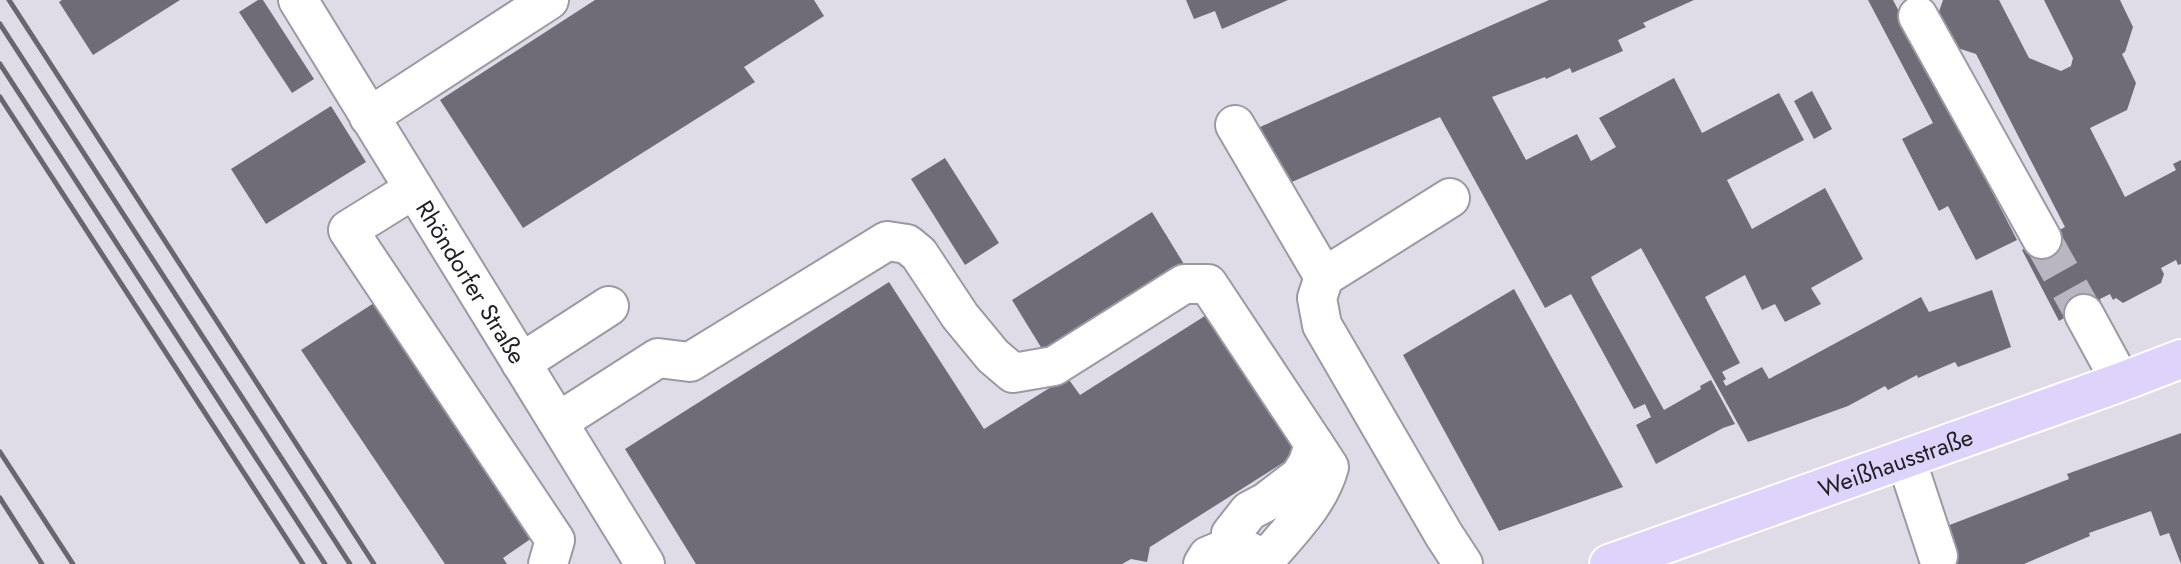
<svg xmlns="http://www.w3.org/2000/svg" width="2181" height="564" font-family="Jost,sans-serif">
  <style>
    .building { fill: #6f6c77 }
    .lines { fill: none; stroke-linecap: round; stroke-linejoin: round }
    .minor-tunnel { stroke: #b9b6c1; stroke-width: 38; stroke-dasharray: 38 19; stroke-linecap: butt }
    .minor-casing { stroke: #9b99a4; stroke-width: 42 }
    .major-casing { stroke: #fff; stroke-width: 42 }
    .minor { stroke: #fff; stroke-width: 38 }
    .major { stroke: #ded4fb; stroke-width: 38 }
    .rail { stroke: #68666e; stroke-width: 5 }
    .labels { text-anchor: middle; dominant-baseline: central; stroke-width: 6; stroke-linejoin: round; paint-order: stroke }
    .street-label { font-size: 24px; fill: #212025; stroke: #dfdce8 }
  </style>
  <rect width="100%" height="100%" fill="#dfdce8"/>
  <g class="building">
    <polygon points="62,0 180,0 93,55 59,2"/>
    <polygon points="258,0 263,0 314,79 292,93 239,12"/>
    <polygon points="595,0 814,0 824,16 744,67 755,82 523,228 440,100"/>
    <polygon points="1186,0 1288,0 1222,29 1215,11 1194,19"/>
    <polygon points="1549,0 1694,0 1643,23 1646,27 1618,40 1623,51 1572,73 1570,68 1546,79 1545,77 1492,97 1526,160 1577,134 1591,161 1616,147 1599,118 1674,78 1702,133 1779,93 1804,140 1727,180 1752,229 1825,188 1863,259 1811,288 1821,304 1785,322 1775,304 1762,310 1745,275 1705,297 1740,363 1722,372 1726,379 1723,381 1726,386 1762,367 1769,379 1921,297 1929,312 1992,290 2011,347 1958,367 1955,362 1918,378 1917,375 1888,390 1885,386 1848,406 1748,442 1641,248 1591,277 1593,282 1664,410 1701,389 1700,386 1711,380 1735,424 1723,428 1656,464 1636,425 1651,417 1645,404 1634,409 1571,294 1545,308 1440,117 1285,185 1260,127"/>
    <polygon points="1868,0 1893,0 2017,240 1976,260 1948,206 1939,211 1902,139 1933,123"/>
    <polygon points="1943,0 1999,0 2029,58 2061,71 2071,66 2073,58 2044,0 2120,0 2133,27 2125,52 2122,54 2136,83 2127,110 2090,128 2125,197 2176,170 2173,164 2181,160 2181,264 2178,265 2176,260 2161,268 2164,274 2161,283 2123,303 2116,298 2113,300 2110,294 2100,299 2102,305 2072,320 2069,315 2059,321 2022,250 2065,227 1976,54 1942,43 1934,26"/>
    <polygon points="1812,91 1832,129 1814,139 1794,101"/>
    <polygon points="331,106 366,162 266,224 231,169"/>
    <polygon points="945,158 999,243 965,265 911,179"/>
    <polygon points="1152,212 1187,269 1047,357 1012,300"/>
    <polygon points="889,282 984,429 1067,377 1080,395 1208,314 1297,454 1150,547 1147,562 1131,559 1122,564 696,564 625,449"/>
    <polygon points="1514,289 1623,487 1499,531 1403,355"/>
    <polygon points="374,303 532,538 503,558 507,564 445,564 301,350"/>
    <polygon points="2181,433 2181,564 2169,533 2160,536 2151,511 2089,533 2090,536 2024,564 1917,564 1956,550 1947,526 2069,479 2067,474"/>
  </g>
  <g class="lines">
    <polyline class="minor-tunnel" points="2042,239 2084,314"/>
    <defs>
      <g id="minor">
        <path id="s1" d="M 298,0 L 645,564"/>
        <polyline points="1918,16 2042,239"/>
        <polyline points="369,117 549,0"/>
        <polyline points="1235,125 1324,277"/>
        <polyline points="414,189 348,230 555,540 548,564"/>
        <polyline points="1450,198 1324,277 1317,298 1322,325 1444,535 1463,564"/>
        <polyline points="2084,314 2121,382"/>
        <polyline points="521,363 609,306"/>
        <polyline points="558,422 658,358 690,362 887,241 907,244 919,254 960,316 993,356 1013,373 1054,366 1184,284 1208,284 1314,444"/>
        <polyline points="1906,459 1938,556"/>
        <path d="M 1234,545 L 1231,534 L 1249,511 L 1266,502 L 1300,476 L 1308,463 L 1314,444 L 1329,467 C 1318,506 1287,533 1263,563"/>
        <polyline points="1203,564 1208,556 1234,545 1250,552 1257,558"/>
      </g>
      <g id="major">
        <path id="s2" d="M 1609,564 L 2121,382 L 2181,359"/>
      </g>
    </defs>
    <use href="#minor" class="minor-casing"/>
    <use href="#major" class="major-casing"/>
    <use href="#minor" class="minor"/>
    <use href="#major" class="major"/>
    <g class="rail">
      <polyline points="9,0 374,564"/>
      <polyline points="0,24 350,564"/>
      <polyline points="0,64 325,564"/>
      <polyline points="0,97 303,564"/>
      <polyline points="0,452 73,564"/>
      <polyline points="0,498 42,564"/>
    </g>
  </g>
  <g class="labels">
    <g class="street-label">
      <text stroke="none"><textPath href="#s1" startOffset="331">Rhöndorfer Straße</textPath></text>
      <text stroke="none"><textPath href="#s2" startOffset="304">Weißhausstraße</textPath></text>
    </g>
  </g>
</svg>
